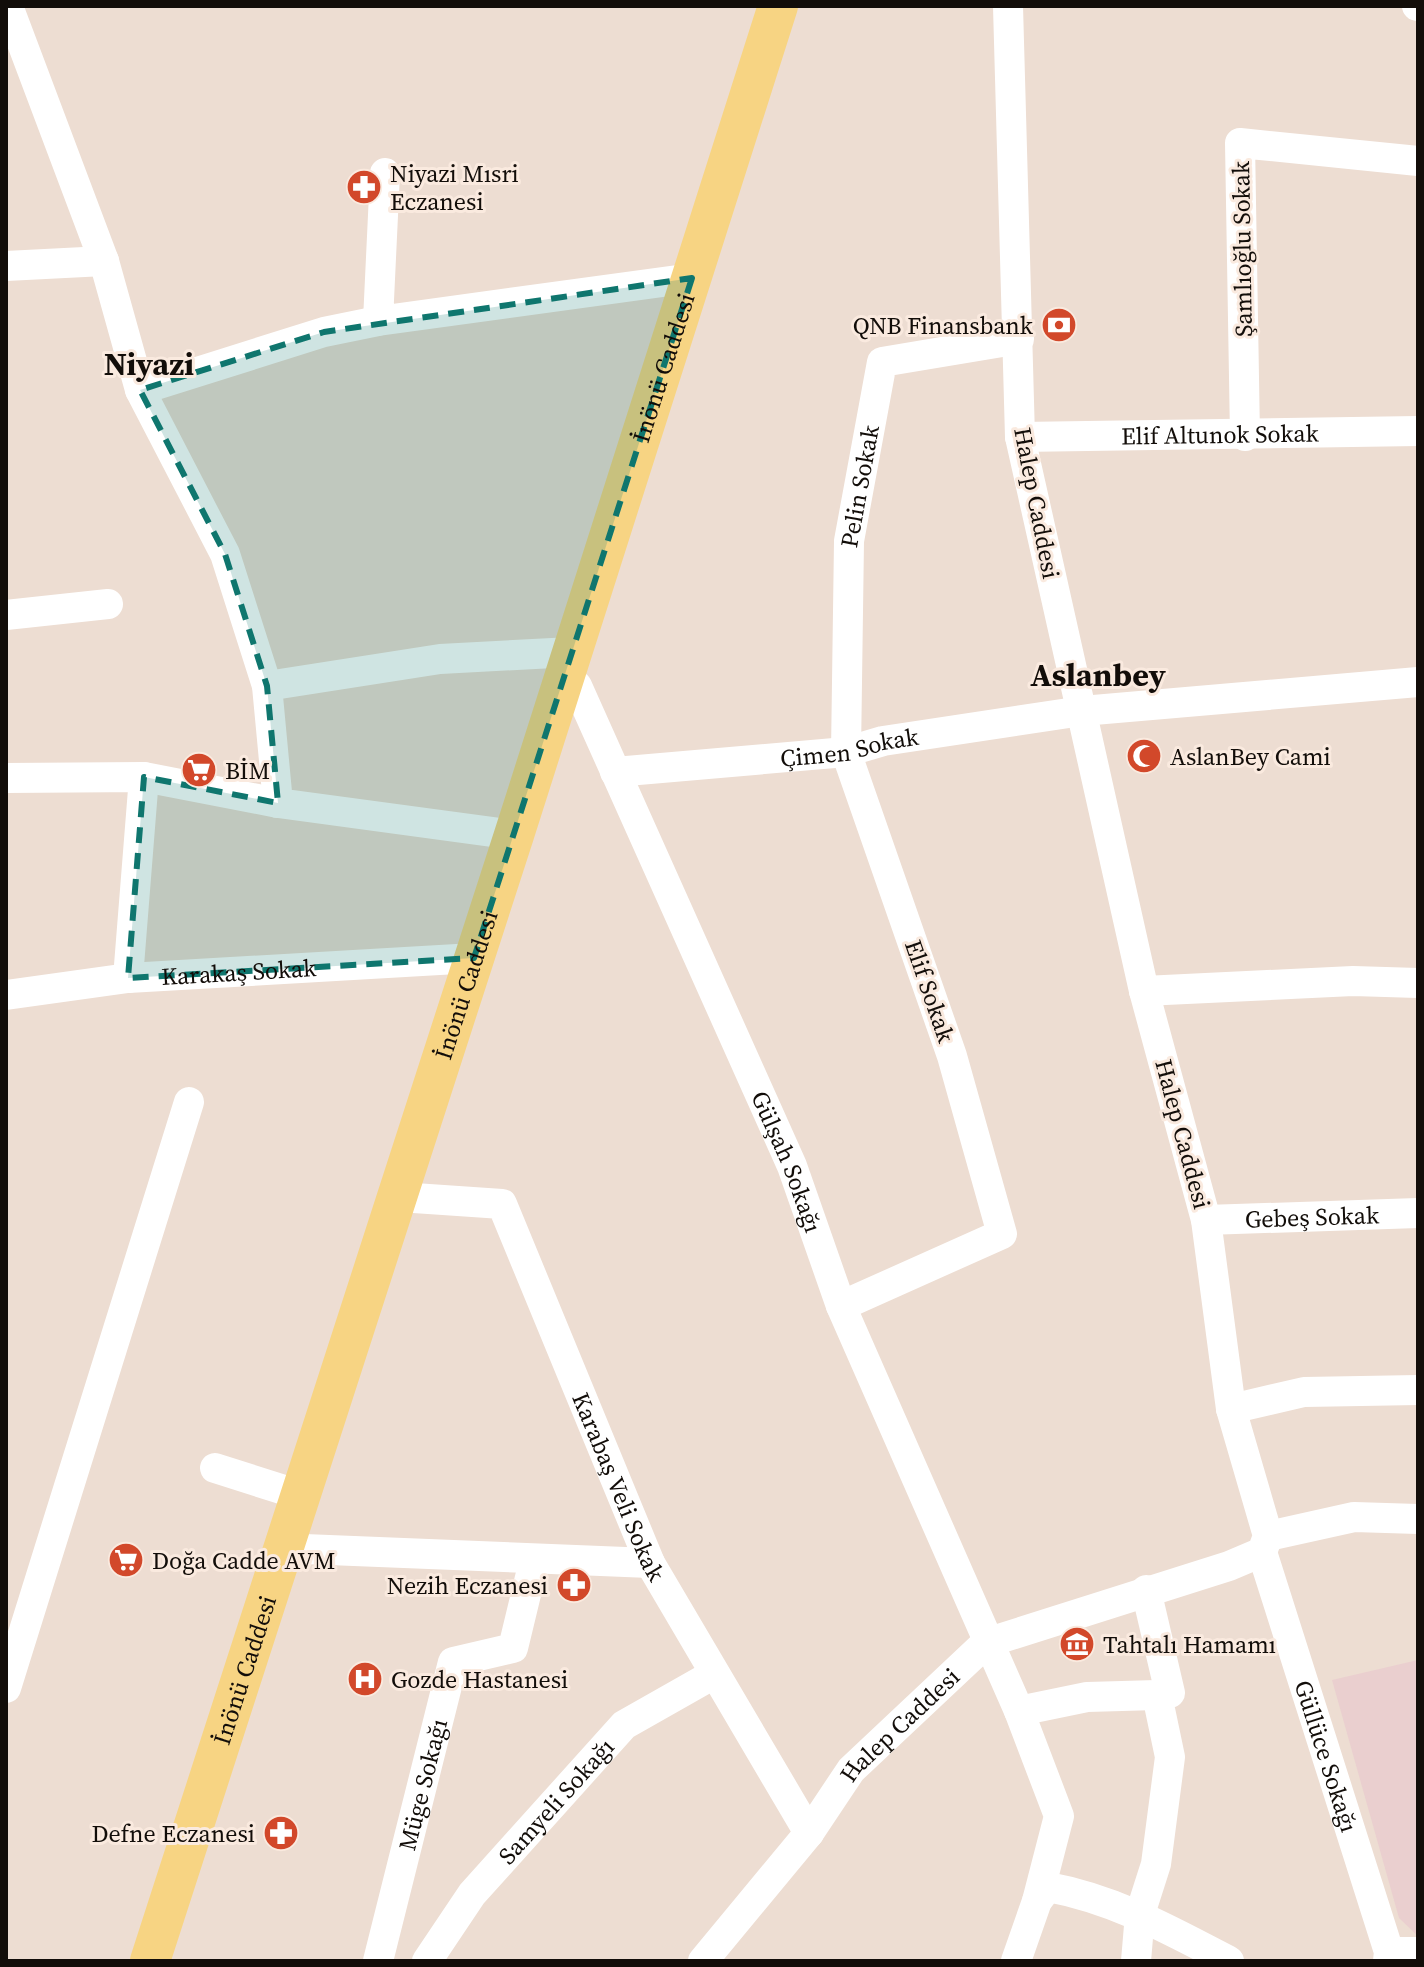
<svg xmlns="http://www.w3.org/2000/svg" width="1424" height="1967" font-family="'Source Serif 4',serif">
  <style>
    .education { fill: #eacfcf }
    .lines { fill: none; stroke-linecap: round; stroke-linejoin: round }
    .minor { stroke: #fff; stroke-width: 30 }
    .major { stroke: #f7d483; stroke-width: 40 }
    .marked { fill: #0f766e; fill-opacity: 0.2; stroke: #0f766e; stroke-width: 6; stroke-dasharray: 16 10; stroke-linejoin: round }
    .labels { text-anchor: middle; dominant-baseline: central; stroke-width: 6; stroke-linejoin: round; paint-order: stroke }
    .poi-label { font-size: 24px; fill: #120d09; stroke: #faeadf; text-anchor: start }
    .street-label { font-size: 24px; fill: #120d09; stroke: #faeadf }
    .district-label { font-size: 32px; font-weight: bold; fill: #120d09; stroke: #faeadf }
  </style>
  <rect width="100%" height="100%" fill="#edddd2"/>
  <polygon class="education" points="1418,1660 1418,1936 1399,1918 1332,1680"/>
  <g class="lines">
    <g class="minor">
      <polyline points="8,6 104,261 140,390 324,332 378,321"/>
      <polyline points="1417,6 1418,6"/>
      <polyline points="385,173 378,321 692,278"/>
      <polyline points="6,266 104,261"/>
      <polyline points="140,390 225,554 267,686 278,803 514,835"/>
      <polyline points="1245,436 1240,143 1418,161"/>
      <path id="s1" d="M 1020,437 L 1418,431"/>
      <polyline points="6,615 108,604"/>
      <polyline points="267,686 440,659 572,652"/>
      <path id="s2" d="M 577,686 L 792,1166 L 841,1306 L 1019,1711 L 1059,1816 L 1037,1901 L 1016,1961"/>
      <path id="s3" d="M 615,772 L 846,752 L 883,741 L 1082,711 L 1418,682"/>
      <polyline points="6,778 144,777 278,803"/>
      <polyline points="128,978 144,777"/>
      <polyline points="1144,991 1353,981 1418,983"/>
      <path id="s4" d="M 6,995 L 128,978 L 474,958"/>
      <path id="s5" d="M 414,1198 L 502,1204 L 650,1563 L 809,1833"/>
      <path id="s6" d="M 1206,1220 L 1418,1213"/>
      <path id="s7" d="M 841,1306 L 1002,1234 L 952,1056 L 846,752 L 849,541 L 882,362 L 1019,339"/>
      <polyline points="1231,1409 1304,1392 1418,1390"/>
      <polyline points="215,1468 300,1495"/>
      <polyline points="1268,1536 1354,1517 1418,1519"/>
      <polyline points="304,1549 650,1563"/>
      <path id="s8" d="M 1262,1552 L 1389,1952 L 1388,1961"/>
      <polyline points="6,1688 189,1102"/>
      <polyline points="1019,1711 1087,1697 1157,1695"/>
      <path d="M 1037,1901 L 1048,1887 C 1114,1899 1170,1930 1229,1961"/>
      <polyline points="1389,1952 1418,1952"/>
      <path id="s9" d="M 378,1961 L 453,1662 L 513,1648 L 534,1561"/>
      <path id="s10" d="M 427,1961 L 472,1894 L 624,1725 L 714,1674"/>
      <path id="s11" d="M 703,1961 L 809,1833 L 851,1770 L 986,1643 L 1229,1566 L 1262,1552 L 1268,1536 L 1231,1409 L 1206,1220 L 1144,991 L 1020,437 L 1008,6"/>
      <polyline points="1136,1961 1140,1914 1156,1864 1170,1757 1157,1695 1170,1693 1146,1590"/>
    </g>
    <path class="major" id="s12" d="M 150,1961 L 514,835 L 778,6"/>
  </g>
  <path class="marked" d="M 692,278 L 474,958 L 128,978 L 144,777 L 278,803 L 267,686 L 225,554 L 140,390 L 324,332 Z"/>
  <defs>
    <symbol id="pharmacy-disc" viewBox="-11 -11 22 22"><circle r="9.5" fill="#d2482a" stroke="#faeadf"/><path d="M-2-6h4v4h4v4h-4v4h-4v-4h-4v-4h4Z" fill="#fff"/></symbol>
    <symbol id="bank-disc" viewBox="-11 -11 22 22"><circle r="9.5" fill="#d2482a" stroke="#faeadf"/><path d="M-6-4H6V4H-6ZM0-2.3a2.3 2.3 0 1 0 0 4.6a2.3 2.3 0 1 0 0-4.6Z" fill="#fff"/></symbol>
    <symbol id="mosque-disc" viewBox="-11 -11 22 22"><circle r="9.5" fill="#d2482a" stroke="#faeadf"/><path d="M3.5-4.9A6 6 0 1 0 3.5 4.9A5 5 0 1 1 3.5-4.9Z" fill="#fff"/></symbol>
    <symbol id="supermarket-disc" viewBox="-11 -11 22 22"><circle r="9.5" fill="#d2482a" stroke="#faeadf"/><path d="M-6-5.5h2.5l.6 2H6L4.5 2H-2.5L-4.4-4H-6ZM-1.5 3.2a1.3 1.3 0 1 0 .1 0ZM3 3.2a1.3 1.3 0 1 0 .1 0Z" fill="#fff"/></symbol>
    <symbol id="museum-disc" viewBox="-11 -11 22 22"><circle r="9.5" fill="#d2482a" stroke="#faeadf"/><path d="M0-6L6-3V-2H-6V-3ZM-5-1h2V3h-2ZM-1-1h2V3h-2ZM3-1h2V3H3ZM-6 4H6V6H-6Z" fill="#fff"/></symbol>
    <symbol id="hospital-disc" viewBox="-11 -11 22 22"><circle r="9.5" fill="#d2482a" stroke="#faeadf"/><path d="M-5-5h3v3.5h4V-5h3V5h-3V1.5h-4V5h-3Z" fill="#fff"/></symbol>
  </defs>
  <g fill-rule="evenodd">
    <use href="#pharmacy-disc" x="344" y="167" width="40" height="40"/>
    <use href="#bank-disc" x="1039" y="305" width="40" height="40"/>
    <use href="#mosque-disc" x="1124" y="736" width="40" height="40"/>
    <use href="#supermarket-disc" x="179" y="750" width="40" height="40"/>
    <use href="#supermarket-disc" x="106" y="1540" width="40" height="40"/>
    <use href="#pharmacy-disc" x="554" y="1565" width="40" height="40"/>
    <use href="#museum-disc" x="1057" y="1624" width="40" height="40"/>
    <use href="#hospital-disc" x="345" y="1659" width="40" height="40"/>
    <use href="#pharmacy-disc" x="261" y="1813" width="40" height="40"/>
  </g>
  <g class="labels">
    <g class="poi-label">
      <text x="390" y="173">Niyazi Mısri<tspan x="390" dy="28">Eczanesi</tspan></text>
      <text x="1033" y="325" text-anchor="end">QNB Finansbank</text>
      <text x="1170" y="756">AslanBey Cami</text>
      <text x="225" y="770">BİM</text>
      <text x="152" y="1560">Doğa Cadde AVM</text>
      <text x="548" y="1585" text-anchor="end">Nezih Eczanesi</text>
      <text x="1103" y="1644">Tahtalı Hamamı</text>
      <text x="391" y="1679">Gozde Hastanesi</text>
      <text x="255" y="1833" text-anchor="end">Defne Eczanesi</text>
    </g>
    <g class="street-label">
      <text transform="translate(1242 249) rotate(-91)">Şamlıoğlu Sokak</text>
      <text stroke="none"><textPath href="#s12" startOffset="1674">İnönü Caddesi</textPath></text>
      <text stroke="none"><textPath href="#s1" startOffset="200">Elif Altunok Sokak</textPath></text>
      <text stroke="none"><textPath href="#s7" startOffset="950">Pelin Sokak</textPath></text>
      <text transform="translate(1037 503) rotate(79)">Halep Caddesi</text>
      <text stroke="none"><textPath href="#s3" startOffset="236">Çimen Sokak</textPath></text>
      <text stroke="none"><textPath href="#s4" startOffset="234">Karakaş Sokak</textPath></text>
      <text stroke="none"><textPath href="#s12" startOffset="1026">İnönü Caddesi</textPath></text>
      <text transform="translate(930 991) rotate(71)">Elif Sokak</text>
      <text transform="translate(1183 1134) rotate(75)">Halep Caddesi</text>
      <text stroke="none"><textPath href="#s2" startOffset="520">Gülşah Sokağı</textPath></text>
      <text stroke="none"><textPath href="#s6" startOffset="106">Gebeş Sokak</textPath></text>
      <text stroke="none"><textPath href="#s5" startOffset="394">Karabaş Veli Sokak</textPath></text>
      <text stroke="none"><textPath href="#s12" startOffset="306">İnönü Caddesi</textPath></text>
      <text stroke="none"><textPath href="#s11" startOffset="308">Halep Caddesi</textPath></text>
      <text stroke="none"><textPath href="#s8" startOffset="214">Güllüce Sokağı</textPath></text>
      <text stroke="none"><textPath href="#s9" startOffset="182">Müge Sokağı</textPath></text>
      <text stroke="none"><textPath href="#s10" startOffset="206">Samyeli Sokağı</textPath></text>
    </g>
    <g class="district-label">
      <text x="149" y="364">Niyazi</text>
      <text x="1098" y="675">Aslanbey</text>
    </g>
  </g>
  <rect width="1424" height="1967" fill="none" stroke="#120d09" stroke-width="16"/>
</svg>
